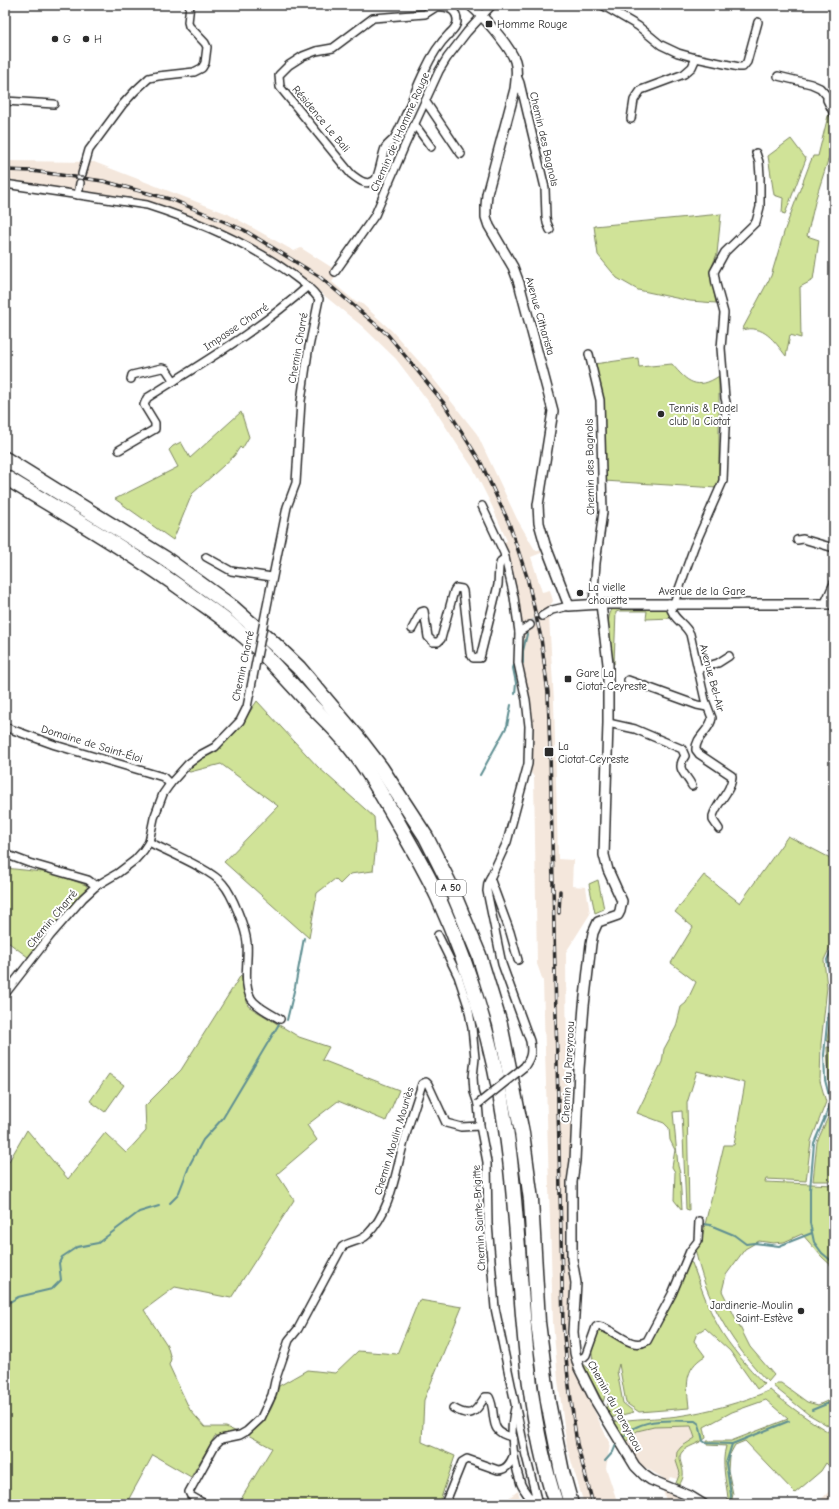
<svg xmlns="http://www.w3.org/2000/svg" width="839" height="1509" font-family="'Comic Neue',sans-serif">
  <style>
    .built { fill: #f4e7dc }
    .green { fill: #d0e398; stroke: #7e8762 }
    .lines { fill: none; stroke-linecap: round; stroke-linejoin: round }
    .stream { stroke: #5f8f92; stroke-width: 2 }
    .minor-tunnel { stroke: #d5d5d5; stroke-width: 7; stroke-dasharray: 7 3.5; stroke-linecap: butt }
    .minor-casing { stroke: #2b2b2b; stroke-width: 10 }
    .tertiary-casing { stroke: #2b2b2b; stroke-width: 12 }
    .motorway-casing { stroke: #2b2b2b; stroke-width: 17 }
    .minor { stroke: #fff; stroke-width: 7 }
    .tertiary { stroke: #fff; stroke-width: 9 }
    .motorway { stroke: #fff; stroke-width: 14 }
    .rail-casing { stroke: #2b2b2b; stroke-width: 3.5 }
    .rail { stroke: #fff; stroke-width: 2; stroke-dasharray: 6; stroke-linecap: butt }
    .minor-bridge-casing { stroke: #2b2b2b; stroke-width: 10; stroke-linecap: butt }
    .minor-bridge { stroke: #fff; stroke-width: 7 }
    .poi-dot { fill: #2b2b2b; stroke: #fff; stroke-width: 1.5 }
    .labels { text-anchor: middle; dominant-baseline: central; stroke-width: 4; stroke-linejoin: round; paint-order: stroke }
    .shield { fill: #fff; stroke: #6b6b6b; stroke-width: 1 }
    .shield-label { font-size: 10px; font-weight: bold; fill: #2b2b2b }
    .poi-label { font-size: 11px; fill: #2b2b2b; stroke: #fff; text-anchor: start }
    .street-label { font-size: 11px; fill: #2b2b2b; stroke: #fff }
  </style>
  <rect width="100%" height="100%" fill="#fff"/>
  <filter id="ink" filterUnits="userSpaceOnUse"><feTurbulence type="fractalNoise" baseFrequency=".025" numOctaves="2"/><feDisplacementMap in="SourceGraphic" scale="8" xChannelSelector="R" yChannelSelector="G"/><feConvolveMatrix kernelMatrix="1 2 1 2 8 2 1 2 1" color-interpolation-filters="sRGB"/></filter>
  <g filter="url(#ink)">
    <g class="built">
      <polygon points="5,161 94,162 228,214 294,251 301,248 339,272 332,282 357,303 359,301 391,330 424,367 477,434 517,519 535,550 541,551 541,553 531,557 542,592 550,590 553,601 549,607 549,617 554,702 558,859 573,860 572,886 586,887 590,914 566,952 567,1107 572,1109 569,1176 570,1329 572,1364 610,1444 606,1468 618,1504 584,1504 567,1447 558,1380 553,1323 543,981 537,964 534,777 530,771 532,736 532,717 520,662 523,635 502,542 507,541 492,506 473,468 460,449 435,410 396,359 363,327 289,267 239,239 208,224 170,209 127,197 5,181"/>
      <polygon points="691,1426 695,1438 681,1446 676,1461 680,1473 677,1479 670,1477 668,1481 641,1465 625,1443 637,1431 654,1427"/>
      <polygon points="834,1487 834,1504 816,1504"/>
      <polygon points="663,1490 698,1504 667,1504"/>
      <polygon points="518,1491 522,1504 496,1504 500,1500 507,1499"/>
    </g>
    <g class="green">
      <path d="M 829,112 L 834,131 L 834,158 L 829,157 L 816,198 L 807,236 L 819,240 L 813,280 L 800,287 L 801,338 L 790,335 L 786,356 C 774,341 764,324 742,330 L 771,276 L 785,229 L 810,163 L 813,156 L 818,156 Z"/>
      <polygon points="791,139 806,159 785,214 782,213 783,198 774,195 768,156"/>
      <polygon points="721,214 717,254 710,271 716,303 690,301 638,290 617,278 598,255 594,226"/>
      <path d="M 638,358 L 639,367 L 672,364 C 687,382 697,391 719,376 L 719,477 L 717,488 L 604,481 L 594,364 Z"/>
      <polygon points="241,412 249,437 242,449 240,447 234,456 192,494 173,540 115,499 178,467 169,450 173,446 181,442 190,458"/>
      <path d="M 615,606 L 666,608 L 673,618 L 646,619 L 647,611 L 619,611 L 616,612 L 614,664 C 611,648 602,617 615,606 Z"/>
      <polygon points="257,701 318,767 374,817 376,845 373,871 350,874 340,884 335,879 317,893 309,938 224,862 278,806 221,764 190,772 187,771 198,760 222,745 236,732"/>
      <path d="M 788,836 L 834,860 L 834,941 L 830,947 L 824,960 L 827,987 L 821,1044 L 820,1081 L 826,1102 L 811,1141 L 806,1181 L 766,1179 L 765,1182 L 834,1185 L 834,1268 L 822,1257 L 802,1234 L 784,1242 L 773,1243 L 759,1241 L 745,1249 L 726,1275 L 722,1291 L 750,1347 L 774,1375 L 768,1382 C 732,1345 705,1300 695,1248 L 701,1241 L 724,1145 L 734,1145 L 745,1083 L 697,1071 L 687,1103 L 689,1210 L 686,1209 L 682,1111 L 673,1112 L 678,1166 L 680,1173 L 682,1210 L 674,1200 L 675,1172 L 672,1167 L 675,1150 L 670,1140 L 669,1128 L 664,1123 L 637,1113 L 662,1062 L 664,1049 L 676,1027 L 681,1007 L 686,1003 L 696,982 L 671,963 L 693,927 L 675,912 L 704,875 L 740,903 Z"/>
      <polygon points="5,868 52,873 86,885 89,890 42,943 28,957 5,940"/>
      <polygon points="598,880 604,909 595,913 589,884"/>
      <polygon points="241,975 248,1006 299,1037 329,1047 322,1060 399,1090 386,1121 338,1101 307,1125 317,1140 277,1174 294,1200 231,1298 175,1287 144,1310 167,1345 171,1359 169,1365 190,1410 205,1427 226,1427 237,1432 215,1436 191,1477 153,1455 126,1504 5,1504 5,1168 27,1130 68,1179 105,1133 126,1153 146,1131 145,1106 181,1070"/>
      <polygon points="834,990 834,1042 827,1041"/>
      <polygon points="827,1047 834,1048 834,1181 813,1181 817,1142 833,1106 833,1100 829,1081"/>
      <polygon points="109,1074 124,1085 105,1112 90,1101"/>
      <path d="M 689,1262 L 692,1263 C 700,1284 707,1306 718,1326 C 730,1347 747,1366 764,1384 L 757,1389 L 730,1351 L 705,1328 L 697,1333 L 694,1341 L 705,1356 C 683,1369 687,1386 689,1408 L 639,1412 L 626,1403 L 619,1364 L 617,1371 L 623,1403 L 634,1412 L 610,1418 L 606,1409 L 610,1398 L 608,1385 L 596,1370 L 593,1360 L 591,1348 L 597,1329 L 601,1328 L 642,1346 Z"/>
      <path d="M 419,1300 L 462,1307 L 424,1400 L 422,1442 L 455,1456 L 439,1504 L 238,1504 L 272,1448 L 248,1435 C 268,1418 272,1411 279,1386 L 307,1370 L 335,1373 L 358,1351 L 397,1354 Z"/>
      <path d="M 582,1363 C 592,1371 610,1387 603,1402 Z"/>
      <polygon points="776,1383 781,1383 807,1402 818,1405 834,1398 834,1429 808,1414 773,1386"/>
      <path d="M 770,1390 C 790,1407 811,1422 834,1435 L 834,1464 L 830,1467 L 826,1463 L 821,1471 L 795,1493 L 745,1441 L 735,1445 L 729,1456 L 728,1470 L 733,1494 L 731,1504 L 727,1504 L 728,1498 C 726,1481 721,1463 726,1446 L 707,1445 L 707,1441 L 731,1441 L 788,1419 L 766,1400 L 732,1412 L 704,1427 L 706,1438 C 699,1444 687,1446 682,1452 C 675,1461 690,1471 679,1485 L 676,1483 L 680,1473 L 676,1461 L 677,1452 L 681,1447 L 695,1438 L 691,1426 L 654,1427 L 637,1431 L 625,1443 L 613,1422 C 635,1418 656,1419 678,1416 C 706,1412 745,1402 770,1390 Z"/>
    </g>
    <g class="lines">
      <g class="stream">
        <polyline points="523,663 523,651 527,634"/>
        <polyline points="514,665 513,668 516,683 515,694"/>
        <polyline points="480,775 501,737 507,726 511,705"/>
        <polyline points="834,945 827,960 831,982 824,1055 825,1080 831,1103 814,1143 810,1190 810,1223 814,1242 822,1253 834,1263"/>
        <polyline points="287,1020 295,987 304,938"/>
        <polyline points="170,1203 178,1195 190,1164 203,1140 223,1118 279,1024"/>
        <polyline points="703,1224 710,1225 734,1235 746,1244 754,1243 779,1246 812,1233"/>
        <polyline points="5,1305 18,1297 52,1289 61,1280 59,1263 62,1257 77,1247 98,1243 139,1212 159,1206"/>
        <polyline points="812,1410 834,1401"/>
        <path d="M 622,1438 C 626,1435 631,1429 636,1427 C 654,1418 676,1421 695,1421 L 699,1424 L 703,1441 L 706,1443 L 732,1444"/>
        <polyline points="605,1461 613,1452 617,1442"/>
        <polyline points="730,1504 731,1495 726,1463 732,1444 789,1421"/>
      </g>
      <polyline class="minor-tunnel" points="530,625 542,616"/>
      <defs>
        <g id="minor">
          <polyline points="602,5 638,26 661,45 678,53 696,58 739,67 743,67 747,62 758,22"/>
          <path d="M 436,7 C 446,6 458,9 457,22 C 456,28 452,31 449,34 C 438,45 431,57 425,70 C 414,91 407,116 395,137 C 393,141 388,143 385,148 C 382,155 379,176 375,180 C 366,187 358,179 351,174 L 280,87 L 279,75 L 289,65 L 303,56 L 316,51 L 333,48 L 373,18 L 425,14 Z"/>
          <polyline points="517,76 520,83 545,188 546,217 547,223 550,230"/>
          <polyline points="778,76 811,84 820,88 827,96 827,100 834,114"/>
          <polyline points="5,101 54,104"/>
          <polyline points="426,102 461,154"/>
          <polyline points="631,119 634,100 641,90 684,74 692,67 696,58"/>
          <polyline points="415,125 431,147"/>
          <polyline points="82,174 89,150 123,104 135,91 149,78 158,76 194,72 202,68 205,63 207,47 205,43 189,26 188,22 190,5"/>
          <path d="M 5,184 L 147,205 C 197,221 247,242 290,273 C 301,281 311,288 319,299 L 308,352 L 301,401 L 296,483 L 287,507 L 266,611"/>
          <polyline points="78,195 80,183"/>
          <polyline points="335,272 375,215 405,145 439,71 447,58 467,32 492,5"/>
          <polyline points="589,354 600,400 603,512 596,563 593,604"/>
          <polyline points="131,379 132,375 162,368 166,369 174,381"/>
          <path d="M 119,450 L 155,429 L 155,423 L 144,405 L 147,398 C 202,363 259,330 308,286"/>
          <polyline points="482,506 504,553 514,597 519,632"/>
          <polyline points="797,540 803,539 834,548"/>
          <polyline points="206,557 231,571 272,577"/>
          <path d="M 669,603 C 673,621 683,621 690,634 L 705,700 L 712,718 C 710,731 695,737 696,750 L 699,754 L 732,776 C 732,791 717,802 713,816 L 713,820 L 719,829"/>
          <polyline points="674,603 694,547 723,481 726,402 725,398 721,348 724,313 716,284 714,272 725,252 756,222 760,207 760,176 759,162 756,153"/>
          <polyline points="825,603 834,583"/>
          <polyline points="542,616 552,610 569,606"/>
          <polyline points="412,629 421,612 424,611 428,637 433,642 438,642 441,639 454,591 456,588 462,589 463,591 470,653 473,658 480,658 498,585 499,567 501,561 505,558"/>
          <polyline points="698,669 718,663 729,656"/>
          <polyline points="628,680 697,705 707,707"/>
          <path d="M 608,723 L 635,729 L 682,749 L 685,756 C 675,770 686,773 692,786"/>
          <polyline points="5,727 55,745 163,777 170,784"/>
          <path d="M 149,842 C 166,851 212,870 223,884 C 232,894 246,929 247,943 C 249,959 241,989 254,1002 C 261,1009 271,1014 280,1019"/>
          <polyline points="5,854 29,863 88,880 96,886"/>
          <polyline points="490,878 510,932 518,960"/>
          <polyline points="438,935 458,976 468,1006 472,1028 475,1058 473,1077 474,1092 478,1104 480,1126 487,1162 488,1224 495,1308 526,1456 538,1504"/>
          <polyline points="5,994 50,936 83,898 96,886 118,873 135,860 143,851 149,842 154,818 163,794 170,784 188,764 200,755 215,747 240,721 247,707 253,677"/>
          <path d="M 524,1067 C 531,1058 532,1052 530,1041 L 502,964 L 487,891 L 488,883 L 507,842 L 528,764 L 529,726 L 526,700 L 518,663 L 519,632 L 530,625"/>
          <path d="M 576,1360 L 584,1357 L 586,1355 L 596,1327 L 598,1326 C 614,1328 630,1351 647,1341 L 672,1294 L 690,1251 L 698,1241 L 699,1221"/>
          <path d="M 453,1408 C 472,1419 475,1412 485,1397 L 489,1397 C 498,1414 486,1433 513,1437"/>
          <path d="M 515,1408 C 509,1430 513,1459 520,1481 C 521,1487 526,1492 529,1497 L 536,1497"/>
          <path d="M 205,1504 L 191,1496 L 189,1492 L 215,1445 L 221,1439 L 240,1435 L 247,1431 L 261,1418 L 272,1395 L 275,1381 L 289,1340 L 298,1329 L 342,1247 C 350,1241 360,1242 367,1235 C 391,1211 395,1174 404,1142 C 409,1123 416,1103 422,1084 L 426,1082 L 428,1084 L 446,1123 L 461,1127 L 480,1126"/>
          <path d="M 445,1504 L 462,1462 L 467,1459 L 498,1470 C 507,1470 511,1462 514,1454"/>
        </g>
        <g id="tertiary">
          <path d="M 470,5 C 483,16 510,46 515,61 C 518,70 516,80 515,89 L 487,194 L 486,206 L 486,217 L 489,226 L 513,267 L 519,283 L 553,411 L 538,505 L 539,523 L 545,544 L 569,606 L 601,604 L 834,604"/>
          <polyline points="601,604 608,664 608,723 604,855 608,870 622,901 620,911 618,915 598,922 593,933 591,944 584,1006 579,1069 575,1161 572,1182 572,1259 576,1283 573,1332 575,1353 579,1368 595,1400 635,1466 644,1475 651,1480 690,1496 703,1504"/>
        </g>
        <g id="motorway">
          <polyline points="5,459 166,559 232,607 273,643 299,668 358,738 381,768 426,837 449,883 479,955 500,1024 510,1073 522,1133 531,1200 538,1322 548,1402 562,1472 571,1504"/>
          <path d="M 5,477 C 67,515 130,551 189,594 C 205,606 223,617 238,631 C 264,652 285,677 308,702 C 320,715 335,728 346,742 C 366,766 381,794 397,821 C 411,846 426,871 438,897 C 471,970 494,1049 506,1129 C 525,1253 516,1383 556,1504"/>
        </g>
      </defs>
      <use href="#minor" class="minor-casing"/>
      <use href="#tertiary" class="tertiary-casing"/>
      <use href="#motorway" class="motorway-casing"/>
      <use href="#minor" class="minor"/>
      <use href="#tertiary" class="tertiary"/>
      <use href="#motorway" class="motorway"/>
      <defs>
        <g id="rail">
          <polyline points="5,170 32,171 103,181 173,200 244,230 320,277 388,335 443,402 481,463 509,523 527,577 541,638 548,693 550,752 563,1324 568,1378 577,1444 593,1504"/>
          <polyline points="559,913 560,891"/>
        </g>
      </defs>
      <use href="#rail" class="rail-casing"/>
      <use href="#rail" class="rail"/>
      <defs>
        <g id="minor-bridge">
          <polyline points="253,677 266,611"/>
          <polyline points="478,1104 524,1067"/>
        </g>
      </defs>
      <use href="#minor-bridge" class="minor-bridge-casing"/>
      <use href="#minor-bridge" class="minor-bridge"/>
    </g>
  </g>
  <g class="poi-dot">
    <rect x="485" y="20" width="8" height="8" rx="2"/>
    <circle cx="55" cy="39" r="4"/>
    <circle cx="86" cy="39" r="4"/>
    <circle cx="661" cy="414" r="4"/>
    <circle cx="580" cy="593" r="4"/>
    <rect x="564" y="675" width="8" height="8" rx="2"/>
    <rect x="544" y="747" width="10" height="10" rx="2"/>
    <circle cx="801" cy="1311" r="4"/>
  </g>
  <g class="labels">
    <rect class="shield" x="436" y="880" width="30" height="16" rx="3"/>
    <g class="shield-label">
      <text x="451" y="888">A 50</text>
    </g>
    <g class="poi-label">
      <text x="497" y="24">Homme Rouge</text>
      <text x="63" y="39">G</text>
      <text x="94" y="39">H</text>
      <text x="669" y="408">Tennis &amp; Padel<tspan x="669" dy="13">club la Ciotat</tspan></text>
      <text x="588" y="587">La vielle<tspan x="588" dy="13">chouette</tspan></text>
      <text x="576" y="673">Gare La<tspan x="576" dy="13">Ciotat-Ceyreste</tspan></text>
      <text x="558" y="746">La<tspan x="558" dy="13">Ciotat-Ceyreste</tspan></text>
      <text x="793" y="1305" text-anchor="end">Jardinerie-Moulin<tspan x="793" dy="13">Saint-Estève</tspan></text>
    </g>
    <g class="street-label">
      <text transform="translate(321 119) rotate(50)">Résidence Le Bali</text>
      <text transform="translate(400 132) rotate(-66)">Chemin de l'Homme Rouge</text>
      <text transform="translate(544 139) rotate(77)">Chemin des Bagnols</text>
      <text transform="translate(540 316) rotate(74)">Avenue Citharista</text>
      <text transform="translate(236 327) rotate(-34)">Impasse Charré</text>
      <text transform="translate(298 348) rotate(-80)">Chemin Charré</text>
      <text transform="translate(590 467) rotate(-91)">Chemin des Bagnols</text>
      <text x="702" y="591">Avenue de la Gare</text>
      <text transform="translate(243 666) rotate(-78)">Chemin Charré</text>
      <text transform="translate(712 678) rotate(75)">Avenue Bel-Air</text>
      <text transform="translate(92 744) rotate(17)">Domaine de Saint-Éloi</text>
      <text transform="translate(52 919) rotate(-50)">Chemin Charré</text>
      <text transform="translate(568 1072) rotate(-87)">Chemin du Pareyraou</text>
      <text transform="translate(394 1141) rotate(-73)">Chemin Moulin Mouriès</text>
      <text transform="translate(479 1218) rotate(-93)">Chemin Sainte-Brigitte</text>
      <text transform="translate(615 1406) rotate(61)">Chemin du Pareyraou</text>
    </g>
  </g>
  <rect width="839" height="1509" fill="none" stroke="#fff" stroke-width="20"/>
  <rect x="10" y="10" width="819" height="1489" fill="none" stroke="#2b2b2b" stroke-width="1.5" filter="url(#ink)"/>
</svg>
